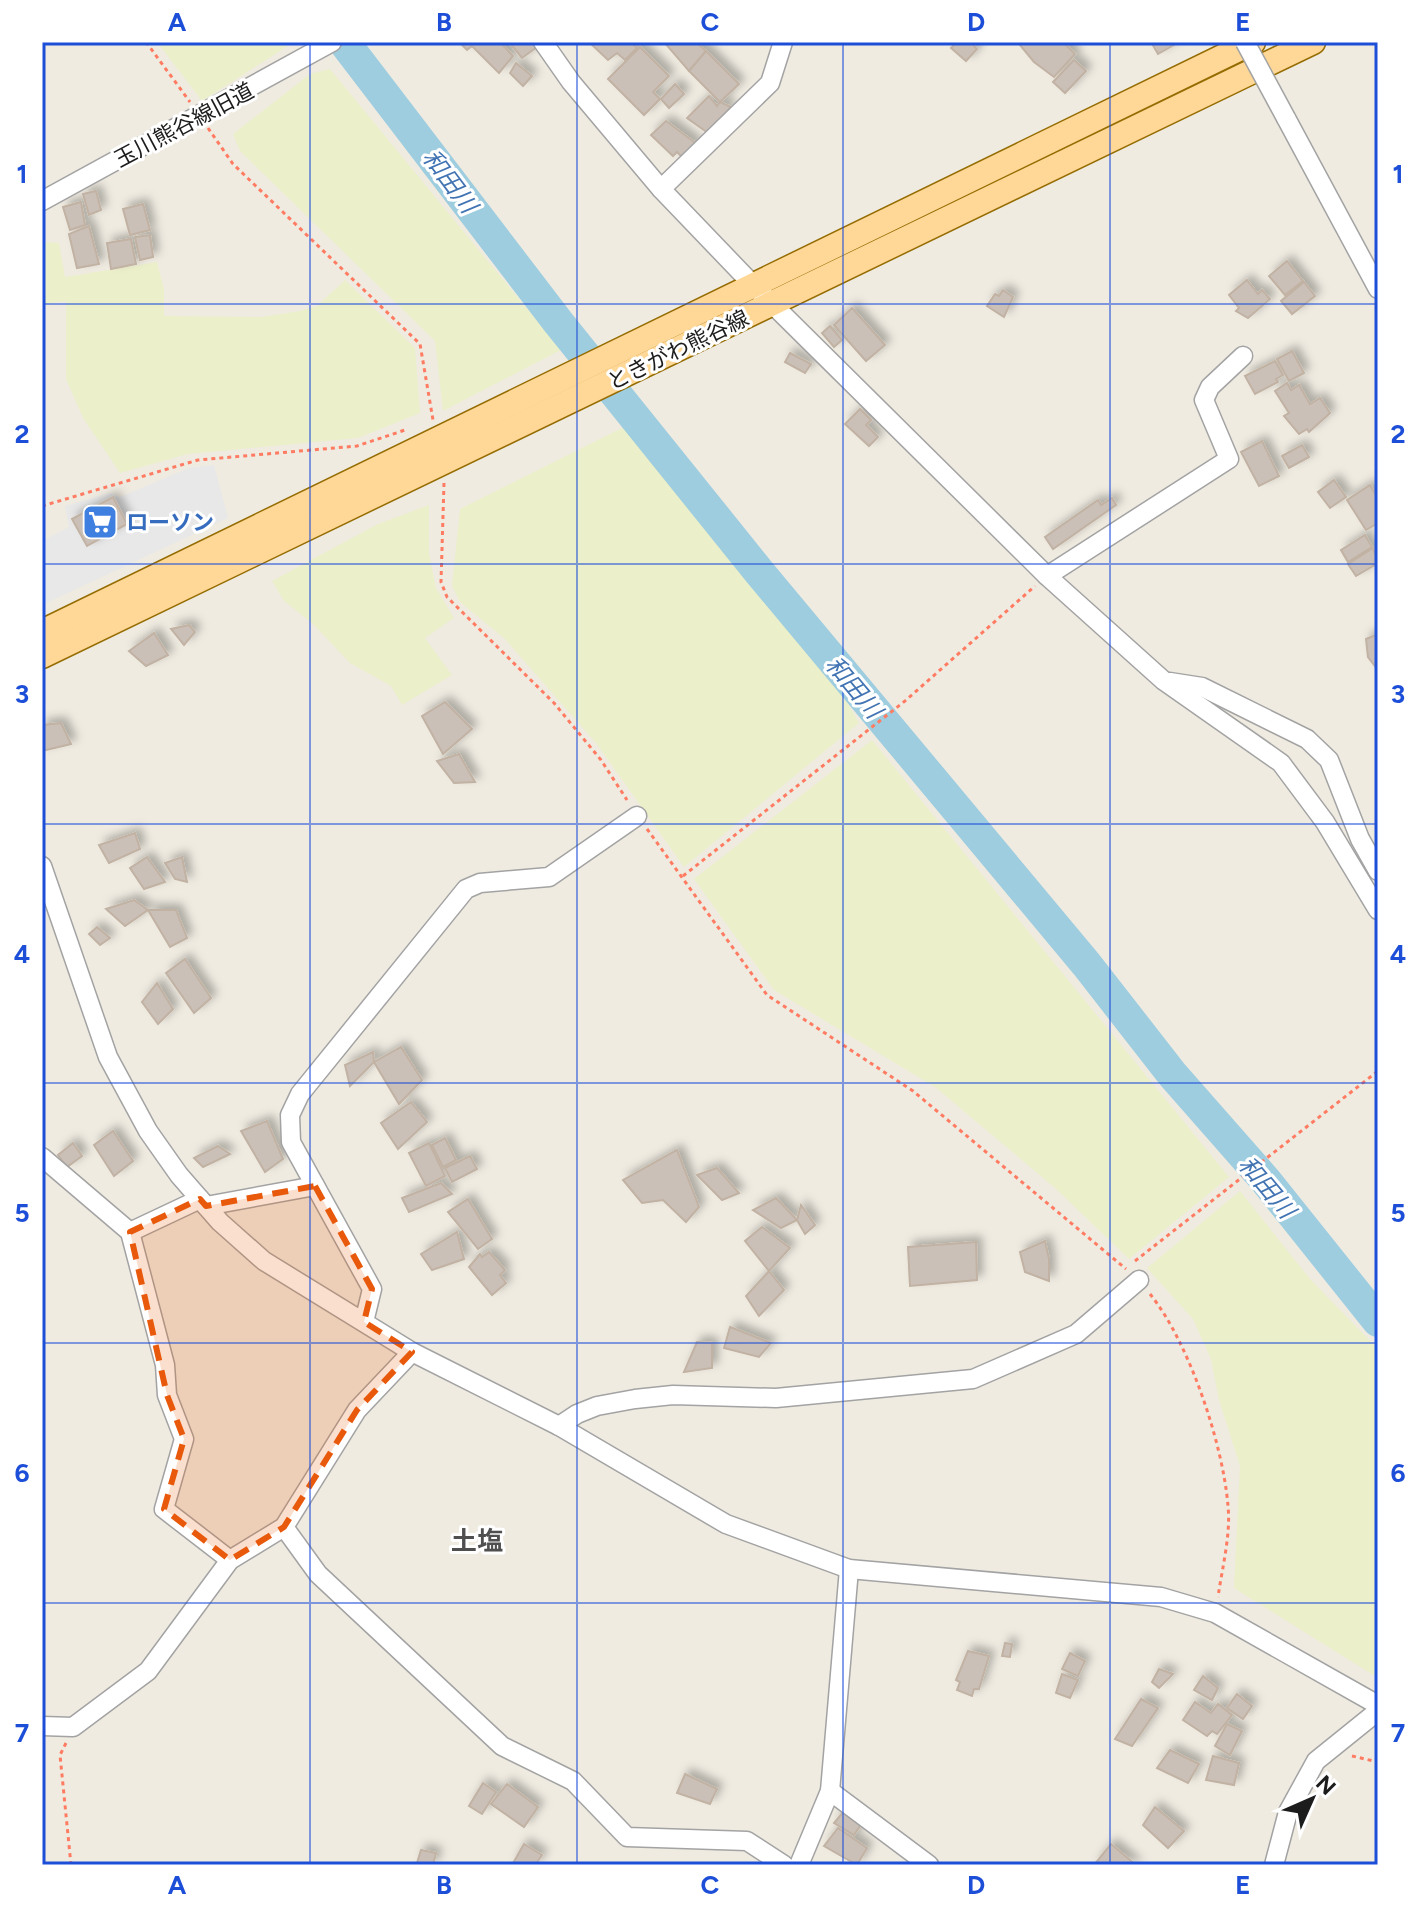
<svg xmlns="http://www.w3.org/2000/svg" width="1420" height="1907" font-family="Figtree,'Noto Sans JP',sans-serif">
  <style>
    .farmland { fill: #ebefca }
    .parking { fill: #e8e8e8 }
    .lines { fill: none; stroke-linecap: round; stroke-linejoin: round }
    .river { stroke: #9ecde0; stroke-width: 32 }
    .building { fill: #cbc0b7; stroke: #c1b2a3; stroke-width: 2; filter: url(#shadow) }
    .minor-casing { stroke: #a3a3a3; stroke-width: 21 }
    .major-casing { stroke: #956c00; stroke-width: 27 }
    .path { stroke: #ff7b62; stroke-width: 3; stroke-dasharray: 4 4; stroke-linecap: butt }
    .minor { stroke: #fff; stroke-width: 18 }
    .major { stroke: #ffd796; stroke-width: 24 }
    .minor-bridge-casing { stroke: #a3a3a3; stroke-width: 21; stroke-linecap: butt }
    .minor-bridge { stroke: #fff; stroke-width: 18 }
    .marked { fill: #e8590c; fill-opacity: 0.2; stroke: #e8590c; stroke-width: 6; stroke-dasharray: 16 10; stroke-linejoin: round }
    .grid { fill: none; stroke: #1d4ed8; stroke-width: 2; stroke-opacity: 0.55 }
    .labels { text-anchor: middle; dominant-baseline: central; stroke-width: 6; stroke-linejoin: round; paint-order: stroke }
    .street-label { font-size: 22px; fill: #1c1c1c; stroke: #fff }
    .shop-label { font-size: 22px; font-weight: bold; fill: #366cbe; stroke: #fff; text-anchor: start }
    .water-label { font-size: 24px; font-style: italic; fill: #4274b3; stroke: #fff }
    .quarter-label { font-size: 26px; font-weight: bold; fill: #4f4f4f; stroke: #fff }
    .neatline { fill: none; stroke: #1d4ed8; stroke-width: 3 }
    .grid-label { font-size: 26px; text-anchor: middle; font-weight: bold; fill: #1d4ed8 }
  </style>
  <defs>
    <filter id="shadow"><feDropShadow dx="5.5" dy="-5.5" stdDeviation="4" flood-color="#0004"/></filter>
  </defs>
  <rect width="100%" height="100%" fill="#efebe1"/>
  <g class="farmland">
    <polygon points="157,42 294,42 202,101"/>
    <polygon points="330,69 561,350 443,411 435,341 240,151 233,134 310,74"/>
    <polygon points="42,236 43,242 59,243 65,277 157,262 164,289 164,316 262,317 300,311 317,306 345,280 415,348 420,413 358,438 188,454 120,473 83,418 66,379 66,301 42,304"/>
    <polygon points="626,426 847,702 859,723 684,867 596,743 505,639 460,602 452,586 460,509"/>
    <polygon points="429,505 429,554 436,588 454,618 425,638 452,675 402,705 391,686 350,663 312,623 284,601 272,581 378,524"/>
    <polygon points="872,740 1229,1177 1129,1259 1055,1188 935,1087 774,990 694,879"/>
    <polygon points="1240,1191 1310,1279 1378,1349 1378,1678 1234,1588 1240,1466 1219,1400 1211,1359 1193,1319 1147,1268"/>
  </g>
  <polygon class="parking" points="214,465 228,518 42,605 42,541 69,527 65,506 110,493 120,497 189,468"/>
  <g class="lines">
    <polyline class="river" points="344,42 558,322 760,573 1087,965 1172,1074 1266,1181 1378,1321"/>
  </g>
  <g class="building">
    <polygon points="459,42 500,42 513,56 499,73 472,46 467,50"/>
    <polygon points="509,42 534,42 537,47 522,58"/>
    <polygon points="589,42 631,42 637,48 625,60 617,53 608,60"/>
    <polygon points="664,42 696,42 706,51 689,71"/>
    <polygon points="957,42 970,42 977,49 966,61 951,48"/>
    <polygon points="1023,42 1063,42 1075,54 1054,77 1034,62 1020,45"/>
    <polygon points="1151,42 1179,42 1158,54"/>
    <polygon points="640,47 669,76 653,92 660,99 644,115 608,79"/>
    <polygon points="706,51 739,84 720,102 689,71"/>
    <polygon points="1074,60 1086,71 1065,93 1053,82"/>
    <polygon points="516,63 532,76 523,86 510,73"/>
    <polygon points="675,84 684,94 669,108 661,99"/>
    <polygon points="709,96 717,106 720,102 731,107 708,133 687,118"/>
    <polygon points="666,121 697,144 683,158 677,152 673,156 651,135"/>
    <polygon points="96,191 101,210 89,215 83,194"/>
    <polygon points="81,202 85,225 70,230 63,207"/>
    <polygon points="143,204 150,230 130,235 123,209"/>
    <polygon points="89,226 99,264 77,268 69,234"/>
    <polygon points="150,235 153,257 140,260 135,237"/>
    <polygon points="131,239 136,264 111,269 107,243"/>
    <polygon points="1287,261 1303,281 1285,295 1269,276"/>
    <polygon points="1247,280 1258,294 1262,290 1270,299 1248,318 1236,311 1239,308 1229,295"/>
    <polygon points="1304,282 1315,296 1292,314 1281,301"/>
    <polygon points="1003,290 1013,297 1004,317 987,306 995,294 999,296"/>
    <polygon points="852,308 885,345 866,361 834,325"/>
    <polygon points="830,326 842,340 834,347 822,333"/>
    <polygon points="1292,351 1304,373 1289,381 1277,359"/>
    <polygon points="790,353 811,364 805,373 785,362"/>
    <polygon points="1275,361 1283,375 1276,379 1278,382 1255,394 1245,376"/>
    <polygon points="1287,383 1291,390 1299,385 1310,404 1320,398 1330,413 1309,432 1307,429 1299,434 1284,416 1289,413 1275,391"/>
    <polygon points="860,409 871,420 866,425 878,437 869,446 845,424"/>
    <polygon points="1262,441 1279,476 1259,486 1241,452"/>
    <polygon points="1302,445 1309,457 1289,468 1282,456"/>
    <polygon points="1334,480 1346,497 1330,508 1318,492"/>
    <polygon points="1370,485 1378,499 1378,523 1366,530 1347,500"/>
    <polygon points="113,497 127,524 87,546 72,519"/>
    <polygon points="1112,498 1116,505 1053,549 1045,537 1098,500 1101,505"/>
    <polygon points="1365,535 1372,547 1348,562 1341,550"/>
    <polygon points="1373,548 1378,563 1356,576 1348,564"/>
    <polygon points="189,625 195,632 184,645 171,629"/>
    <polygon points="154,633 168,655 146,666 129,651"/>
    <polygon points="1378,634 1378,670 1368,657 1366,639"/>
    <polygon points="445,702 472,729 443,754 422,716"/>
    <polygon points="61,723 71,744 42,751 42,725"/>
    <polygon points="459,754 475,782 454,783 437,761"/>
    <polygon points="135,833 140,849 109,863 99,845"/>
    <polygon points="147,857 165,882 144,889 130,868"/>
    <polygon points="182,857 187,882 175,879 165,863"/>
    <polygon points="134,900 148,910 125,926 106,909"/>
    <polygon points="148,910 176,910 187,938 170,947"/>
    <polygon points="97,927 110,938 100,945 89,934"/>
    <polygon points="185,959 211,998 194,1013 166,973"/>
    <polygon points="157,983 173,1009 158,1024 142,1002"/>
    <polygon points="401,1047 422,1080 399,1104 374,1062"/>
    <polygon points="373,1052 374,1062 350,1086 345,1065"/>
    <polygon points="411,1102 427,1122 398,1149 381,1123"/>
    <polygon points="267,1121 283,1159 265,1172 241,1131"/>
    <polygon points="113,1131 133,1161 114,1176 94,1145"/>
    <polygon points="445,1138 456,1160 443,1167 432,1145"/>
    <polygon points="73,1143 82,1156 67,1167 58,1155"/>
    <polygon points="429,1143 445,1176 426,1186 409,1153"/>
    <polygon points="218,1146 230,1154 203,1167 194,1158"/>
    <polygon points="677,1150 699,1207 686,1222 663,1200 642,1203 623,1180"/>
    <polygon points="470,1156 477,1169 452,1182 445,1168"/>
    <polygon points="717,1168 739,1193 722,1200 697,1175"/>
    <polygon points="441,1183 452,1194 409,1212 402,1198"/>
    <polygon points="776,1198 797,1220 781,1228 753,1210"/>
    <polygon points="468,1199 492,1239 478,1249 448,1212"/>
    <polygon points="801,1205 815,1225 805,1234 797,1220"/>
    <polygon points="762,1227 790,1248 769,1271 745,1241"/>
    <polygon points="457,1232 464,1259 432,1270 421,1254"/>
    <polygon points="1045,1241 1049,1259 1049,1281 1025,1272 1020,1252"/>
    <polygon points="976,1242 977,1280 910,1286 908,1247"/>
    <polygon points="489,1252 505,1270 500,1275 506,1283 492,1295 469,1267 480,1254 482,1257"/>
    <polygon points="769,1271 784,1290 759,1316 746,1296"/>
    <polygon points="730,1327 771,1343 759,1357 724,1348"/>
    <polygon points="697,1342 712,1343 712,1368 684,1372"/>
    <polygon points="1005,1643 1012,1644 1010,1657 1002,1656"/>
    <polygon points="968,1651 989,1656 979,1689 974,1689 972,1696 957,1690 960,1682 956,1680"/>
    <polygon points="1070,1653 1085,1661 1078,1676 1062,1669"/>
    <polygon points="1159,1669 1173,1674 1159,1688 1152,1682"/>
    <polygon points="1062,1674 1078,1680 1070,1698 1056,1693"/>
    <polygon points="1203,1676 1218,1688 1212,1700 1194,1690"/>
    <polygon points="1237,1694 1252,1706 1243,1719 1227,1708"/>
    <polygon points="1141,1699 1158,1708 1132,1746 1115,1739"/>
    <polygon points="1195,1702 1211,1713 1218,1704 1232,1715 1217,1734 1212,1731 1207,1736 1183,1720"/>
    <polygon points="1227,1724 1242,1731 1230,1755 1215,1746"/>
    <polygon points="1170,1750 1199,1764 1188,1783 1157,1768"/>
    <polygon points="1213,1756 1239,1763 1234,1785 1206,1780"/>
    <polygon points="685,1774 717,1789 710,1804 677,1793"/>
    <polygon points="483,1783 496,1792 482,1814 469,1806"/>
    <polygon points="507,1784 538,1807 524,1827 491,1804"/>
    <polygon points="1155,1807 1184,1831 1168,1848 1143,1825"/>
    <polygon points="844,1811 862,1823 854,1835 834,1823"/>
    <polygon points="838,1828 867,1848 857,1865 824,1846"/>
    <polygon points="524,1844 542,1855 535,1865 512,1865"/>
    <polygon points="1111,1844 1136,1865 1094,1865"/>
    <polygon points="421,1850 436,1853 433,1865 417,1863"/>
  </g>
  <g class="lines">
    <defs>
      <g id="minor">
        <polyline points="543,42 571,82 661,189 755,287 1047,576 1164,681 1281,763 1325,822 1378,910"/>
        <polyline points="1286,118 1378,289"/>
        <polyline points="661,189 770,83 783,42"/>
        <polyline points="42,201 332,42"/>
        <polyline points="1047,576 1229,459 1204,400 1210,387 1243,356"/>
        <polyline points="1170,682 1202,687 1307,739 1329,760 1360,839 1378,871"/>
        <polyline points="42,866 108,1057 148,1131 179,1175 220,1222 264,1261 412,1352 559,1426 726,1524 849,1569 1161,1597 1215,1613 1378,1705"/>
        <polyline points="42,1157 130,1232 165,1365 167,1395 184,1439 164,1509 230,1560"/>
        <polyline points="206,1206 315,1186"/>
        <polyline points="130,1232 200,1199"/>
        <polyline points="364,1322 372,1289 291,1142 290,1115 300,1094 466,889 480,883 549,877 637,816"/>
        <polyline points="559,1426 577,1414 597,1406 635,1399 673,1395 776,1398 973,1379 1076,1334 1139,1280"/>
        <polyline points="284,1527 318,1574 502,1746 573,1781 627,1837 747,1841 784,1865"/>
        <polyline points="42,1726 73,1727 148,1671 230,1560 284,1527 357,1410 412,1352"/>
        <polyline points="830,1791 929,1865"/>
        <polyline points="799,1865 830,1791 849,1569"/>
        <polyline points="1274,1865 1288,1812 1316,1761 1378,1711"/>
      </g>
      <g id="major">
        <polyline points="42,632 1253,42"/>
        <polyline points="42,656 1313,42"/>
      </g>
    </defs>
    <use href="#minor" class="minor-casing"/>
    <use href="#major" class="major-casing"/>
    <g class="path">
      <polyline points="146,42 190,102"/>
      <polyline points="208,128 233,164 420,344 433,420"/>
      <polyline points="444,483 441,582 447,597 554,703 601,760 627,800"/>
      <polyline points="42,506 198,460 357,446 408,429"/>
      <polyline points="647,829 767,995 913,1091 1126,1269"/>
      <polyline points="683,876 905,701 1035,586"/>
      <polyline points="1135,1261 1378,1071"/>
      <path d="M 1150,1294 C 1189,1342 1223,1444 1228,1506 C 1231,1534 1222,1569 1218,1597"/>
      <polyline points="66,1743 60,1755 71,1865"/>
      <polyline points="1352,1756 1378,1762"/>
    </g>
    <use href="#minor" class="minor"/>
    <use href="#major" class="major"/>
    <defs>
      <polyline id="minor-bridge" points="1245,42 1286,118"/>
    </defs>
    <use href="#minor-bridge" class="minor-bridge-casing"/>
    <use href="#minor-bridge" class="minor-bridge"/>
  </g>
  <path class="marked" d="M 315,1186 L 372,1289 L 364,1322 L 412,1352 L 357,1410 L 284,1527 L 230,1560 L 164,1509 L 184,1439 L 167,1395 L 130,1232 L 200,1199 L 206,1206 Z"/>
  <path class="grid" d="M 310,42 L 310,1865M 577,42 L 577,1865M 843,42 L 843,1865M 1110,42 L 1110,1865M 42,304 L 1378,304M 42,564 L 1378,564M 42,824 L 1378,824M 42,1083 L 1378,1083M 42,1343 L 1378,1343M 42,1603 L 1378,1603"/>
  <defs>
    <symbol id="supermarket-square" viewBox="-11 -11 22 22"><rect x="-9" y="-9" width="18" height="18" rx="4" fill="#3f7fe0" stroke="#fff"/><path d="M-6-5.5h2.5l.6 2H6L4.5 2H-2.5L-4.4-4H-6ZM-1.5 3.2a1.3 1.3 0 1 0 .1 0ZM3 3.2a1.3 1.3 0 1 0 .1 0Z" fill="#fff"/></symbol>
  </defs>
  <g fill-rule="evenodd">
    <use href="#supermarket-square" x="80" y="502" width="40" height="40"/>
  </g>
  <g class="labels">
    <g class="street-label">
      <text transform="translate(184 125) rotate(-28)">玉川熊谷線旧道</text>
      <text transform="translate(678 350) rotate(-26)">ときがわ熊谷線</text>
    </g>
    <g class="shop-label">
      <text x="126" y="522">ローソン</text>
    </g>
    <g class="water-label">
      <text transform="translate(450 181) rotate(53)">和田川</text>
      <text transform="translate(854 687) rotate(50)">和田川</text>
      <text transform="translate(1267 1187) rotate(50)">和田川</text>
    </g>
    <g class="quarter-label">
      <text x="477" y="1541">土塩</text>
    </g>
  </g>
  <rect width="1420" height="1907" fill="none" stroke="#ffffff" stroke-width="88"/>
  <g transform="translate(1312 1799) rotate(45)" stroke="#ffffff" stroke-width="6" paint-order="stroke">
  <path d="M0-6L14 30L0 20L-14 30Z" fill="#1c1c1c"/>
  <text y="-12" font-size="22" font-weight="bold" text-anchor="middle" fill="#1c1c1c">N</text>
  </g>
  <rect x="44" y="44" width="1332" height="1819" class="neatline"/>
  <g class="grid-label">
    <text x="177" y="31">A</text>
    <text x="444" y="31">B</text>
    <text x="710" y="31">C</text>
    <text x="976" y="31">D</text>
    <text x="1243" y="31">E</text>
    <text x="22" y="183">1</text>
    <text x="1398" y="183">1</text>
    <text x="22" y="443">2</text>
    <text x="1398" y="443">2</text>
    <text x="22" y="703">3</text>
    <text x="1398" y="703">3</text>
    <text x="22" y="963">4</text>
    <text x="1398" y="963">4</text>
    <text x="22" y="1222">5</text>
    <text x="1398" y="1222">5</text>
    <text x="22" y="1482">6</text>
    <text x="1398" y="1482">6</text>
    <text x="22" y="1742">7</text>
    <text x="1398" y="1742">7</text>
    <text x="177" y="1894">A</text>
    <text x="444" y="1894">B</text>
    <text x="710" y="1894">C</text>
    <text x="976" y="1894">D</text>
    <text x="1243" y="1894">E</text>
  </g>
</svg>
